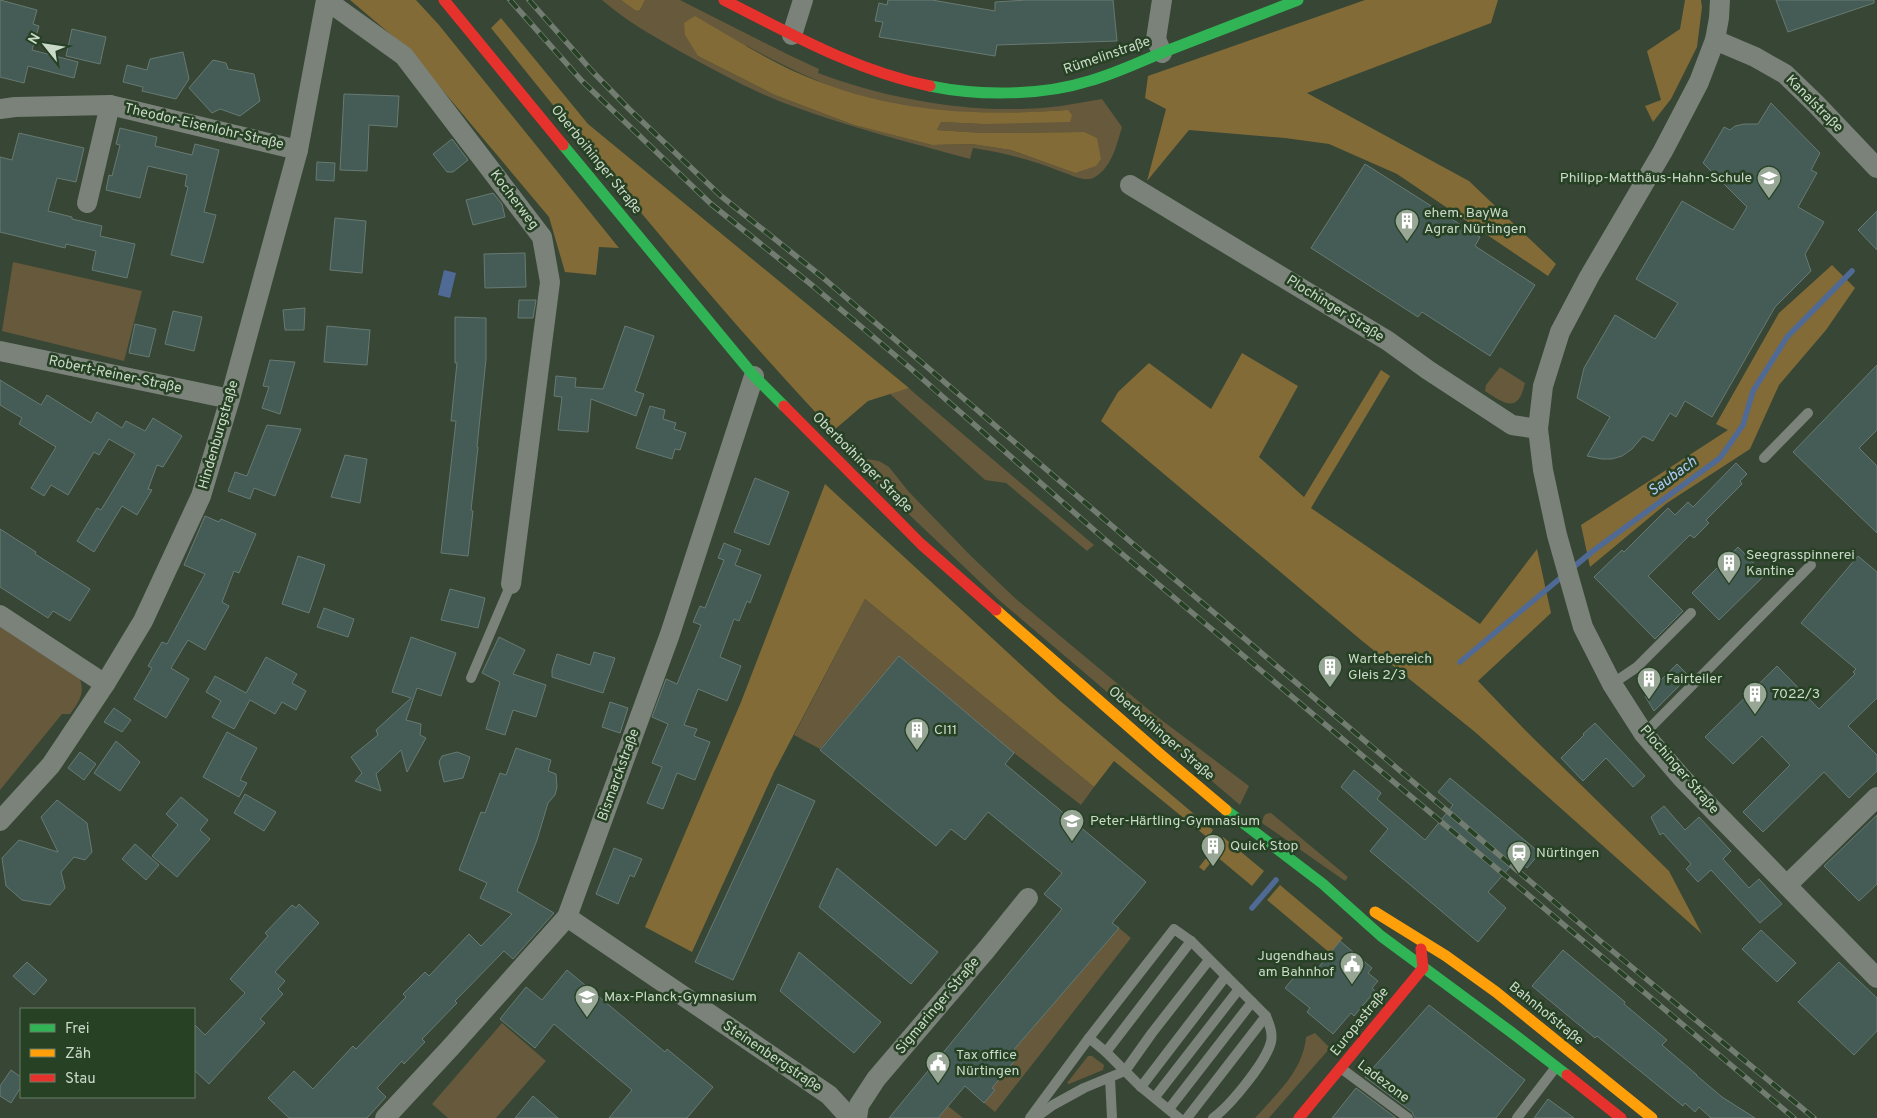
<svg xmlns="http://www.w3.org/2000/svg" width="1877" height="1118" font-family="Overpass,sans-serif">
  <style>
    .green { fill: #66593c; fill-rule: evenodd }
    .forest { fill: #826b37 }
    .water { fill: #506a96 }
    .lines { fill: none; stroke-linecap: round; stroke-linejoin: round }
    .stream { stroke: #506a96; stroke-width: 5.5 }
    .building { fill: #445c55; stroke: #687a73 }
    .lane { stroke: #7a8279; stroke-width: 10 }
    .street { stroke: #7a8279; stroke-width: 20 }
    .fast { stroke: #30b455; stroke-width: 11 }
    .slow { stroke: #ff9f0a; stroke-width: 11 }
    .jam { stroke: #e5322d; stroke-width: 11 }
    .rail-casing { stroke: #727c71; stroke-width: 5.5 }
    .rail { stroke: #274125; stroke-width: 4; stroke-dasharray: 11; stroke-linecap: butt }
    .labels { text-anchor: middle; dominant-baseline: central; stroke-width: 5; stroke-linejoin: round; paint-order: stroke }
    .street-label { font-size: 14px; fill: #cad9c8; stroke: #274125 }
    .poi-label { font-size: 14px; fill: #cad9c8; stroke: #274125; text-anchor: start }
    .water-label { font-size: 15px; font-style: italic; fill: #b1caf7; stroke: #274125 }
  </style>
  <rect width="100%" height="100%" fill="#374635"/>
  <g class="green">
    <path d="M 602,0 L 621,0 L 636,11 L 640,10 L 645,0 L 680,0 L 787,54 L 819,69 L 818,73 C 893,101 981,116 1061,106 C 1075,104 1088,101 1102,99 L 1122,127 C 1117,144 1112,167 1095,177 C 1085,183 1072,175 1062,172 C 1033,160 1005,153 973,148 L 970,159 C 908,142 844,126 784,103 C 748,89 714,70 681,52 C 653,36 626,21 602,0 ZM 747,46 C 779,63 810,79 844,91 C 915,116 994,115 1068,110 L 983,124 L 941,122 L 937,130 L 983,133 L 1084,132 L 1075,173 L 1011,150 L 972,144 L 932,145 L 854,125 L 775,95 L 698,56 Z"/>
    <polygon points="13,262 142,291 124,361 2,331"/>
    <path d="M 1500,367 L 1525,383 C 1518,414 1505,404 1485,391 L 1486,385 Z"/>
    <polygon points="909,388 912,391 1094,545 1087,551 1006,483 985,480 889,393"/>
    <polygon points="866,459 879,461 889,467 909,492 971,556 1016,599 1155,715 1249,786 1240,805 1000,601 857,465"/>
    <polygon points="865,599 1094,787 1081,805 1014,753 899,656 820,749 794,735"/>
    <path d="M 0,627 L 80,679 C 85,694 79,702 70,714 L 62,714 L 0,790 Z"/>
    <path d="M 1271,813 L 1348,877 L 1345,881 L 1262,823 C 1263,817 1264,813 1271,813 Z"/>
    <polygon points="1119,928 1131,938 995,1112 984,1103 994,1090 992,1088 1011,1053"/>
    <polygon points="502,1023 546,1061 496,1118 448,1118 432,1104"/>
    <path d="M 1315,1033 L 1330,1048 L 1269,1118 L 1255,1118 C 1277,1093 1303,1071 1306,1037 Z"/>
    <polygon points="1088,1056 1092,1056 1104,1065 1103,1070 1069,1084 1067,1083"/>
    <polygon points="948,1106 963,1118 938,1118"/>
  </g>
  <g class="forest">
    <polygon points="350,0 416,0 439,25 619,248 599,247 596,275 565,272 549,217 408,49"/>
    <polygon points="621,0 645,0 640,10 636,11"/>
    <polygon points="1365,0 1498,0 1491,23 1307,93 1469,181 1556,264 1548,276 1397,174 1329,144 1285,138 1189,130 1147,181 1166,109 1145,98 1148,76"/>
    <polygon points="1685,0 1701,0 1702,7 1697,47 1671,99 1653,122 1645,106 1661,100 1647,51 1680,29"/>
    <path d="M 695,16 C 726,34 758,54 791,70 C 883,112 968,117 1068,110 L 1072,115 L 1070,122 L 983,124 L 941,122 L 937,130 L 983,133 L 1084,132 L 1097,138 L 1101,159 L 1096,166 L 1075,173 L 1011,150 L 972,144 L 932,145 L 854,125 L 775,95 L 698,56 L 685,35 L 684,23 Z"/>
    <path d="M 501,18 L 588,124 L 909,388 L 868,401 L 833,431 C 712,303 601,165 491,28 Z"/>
    <polygon points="1832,265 1855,288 1826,330 1779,385 1750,449 1667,503 1590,567 1581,525 1728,430 1716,424 1779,313"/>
    <polygon points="1242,353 1298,386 1259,457 1304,497 1381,370 1390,376 1311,508 1480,624 1537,549 1551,613 1478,681 1529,734 1669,871 1702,934 1475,732 1361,640 1101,421 1118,392 1149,363 1211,409"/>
    <polygon points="825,484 1058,699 1213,830 1208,838 1114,761 1094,787 865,599 774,772 692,952 645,927 741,702"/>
    <polygon points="1223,837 1264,871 1252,886 1216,856 1204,871 1199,867"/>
    <polygon points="1280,885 1343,938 1330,953 1267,900"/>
  </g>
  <polygon class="water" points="444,270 456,273 450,298 438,295"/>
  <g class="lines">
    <g class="stream">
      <polyline points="1571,569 1593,551 1720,458 1743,425 1753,391 1787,337 1852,271"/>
      <polyline points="1460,662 1564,575"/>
      <polyline points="1252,908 1276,880"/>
    </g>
  </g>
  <g class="building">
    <polygon points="0,0 37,10 33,24 39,26 32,50 78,62 74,78 28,66 24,83 0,77"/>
    <polygon points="888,0 932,0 995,11 995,2 1027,0 1113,0 1117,41 997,45 995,56 879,37 883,22 875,21 879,3 887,5"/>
    <polygon points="1776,0 1874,0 1874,3 1788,32"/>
    <polygon points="72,29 106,37 100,64 66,56"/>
    <polygon points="183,52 189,79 176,99 142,91 143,87 123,82 127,65 147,70 150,59"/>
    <polygon points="213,60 226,63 228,69 254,74 260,101 240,116 220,109 212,113 189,88"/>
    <polygon points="344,94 399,96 397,127 369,125 367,171 340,170"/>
    <polygon points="1771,103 1820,153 1811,170 1817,173 1798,207 1824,222 1805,254 1811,271 1775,307 1712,417 1685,401 1676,417 1670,413 1653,441 1643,436 1632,449 1622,456 1612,459 1602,459 1587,456 1610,417 1577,398 1584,368 1615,315 1655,339 1678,303 1636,279 1682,201 1733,230 1747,207 1703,163 1724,127 1730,130 1735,126 1744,124 1758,124"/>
    <polygon points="120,128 157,137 155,146 192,155 195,144 219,150 204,212 216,215 203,263 171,255 188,187 185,186 187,175 148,166 140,198 106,190 109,175 112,176 120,145 116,144"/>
    <polygon points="19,133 84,148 76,182 57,178 48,211 72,217 72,219 102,226 100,236 135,244 127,278 92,270 96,251 66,244 65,248 0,232 0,157 12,160"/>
    <polygon points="452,139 468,160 453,172 447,172 433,154"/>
    <polygon points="317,162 335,163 334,181 316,180"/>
    <polygon points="1365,164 1480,237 1475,246 1535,285 1490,356 1422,312 1418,317 1311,248"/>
    <polygon points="493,193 502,204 505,217 473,225 466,200"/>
    <polygon points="1877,211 1877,250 1858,230"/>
    <polygon points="335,218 366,221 362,273 330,270"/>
    <polygon points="525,253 526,287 485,288 484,254"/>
    <polygon points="519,300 536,300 533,318 518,318"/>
    <polygon points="305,308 304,330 285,330 283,310"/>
    <polygon points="173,311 202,317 194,351 165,344"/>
    <polygon points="455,317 486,318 486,359 477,447 478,447 471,510 473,511 468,556 441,553 456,421 451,421 457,363 455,363"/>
    <polygon points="135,324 156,329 149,357 129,353"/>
    <polygon points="327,326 370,330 367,365 324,362"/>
    <polygon points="625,326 654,336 635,391 644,394 636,416 591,399 588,432 558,430 562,397 554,396 556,376 576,378 575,387 603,389"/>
    <polygon points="270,360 295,362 280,414 262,408 269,387 263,386"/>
    <polygon points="1877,365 1877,430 1859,448 1877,466 1877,533 1793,452"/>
    <polygon points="0,380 41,405 47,395 91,423 97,412 122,428 126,421 145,431 153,418 182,436 163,467 157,465 148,489 152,490 137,515 122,506 94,552 77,541 97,508 101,510 135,454 109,439 99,455 94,452 68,495 51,485 44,496 31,488 56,447 19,424 22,418 0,405"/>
    <polygon points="650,406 665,410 663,419 676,423 674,429 686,433 680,450 675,449 672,459 636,448"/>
    <polygon points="267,425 301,429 275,496 254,488 250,499 228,491 235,472 247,476"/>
    <polygon points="345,455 367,459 360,503 331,497"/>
    <polygon points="1736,463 1747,474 1740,481 1742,484 1706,520 1709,523 1694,538 1690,535 1648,576 1683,611 1655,639 1594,577 1622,550 1624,552 1668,508 1675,515 1688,502 1693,507"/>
    <polygon points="755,478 789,492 769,545 734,532"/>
    <polygon points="205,516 219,522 221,519 256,534 239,573 234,571 222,602 229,606 205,650 188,640 171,668 189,679 166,718 134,699 152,668 148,666 162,642 167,644 205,574 184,565"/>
    <polygon points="0,529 36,552 35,554 90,589 70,621 53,611 48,618 0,587"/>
    <polygon points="724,543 741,550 735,565 761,575 750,603 747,601 739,621 734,619 720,657 741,666 727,701 698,689 684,725 697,729 694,736 710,742 695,780 677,773 663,809 647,803 662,767 652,763 668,724 652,717 666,679 677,684 701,625 693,622 700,606 705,608 724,560 718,558"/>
    <polygon points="1738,547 1765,575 1719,620 1692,593"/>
    <polygon points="298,556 325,565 309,613 282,604"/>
    <polygon points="1858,556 1877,572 1877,698 1848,726 1877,755 1877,771 1849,798 1824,772 1763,832 1743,812 1790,765 1762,736 1733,764 1705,737 1777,666 1819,709 1855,674 1853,672 1856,669 1801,623"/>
    <polygon points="450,589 485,598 478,628 441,620"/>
    <polygon points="324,608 354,619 348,637 317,627"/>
    <polygon points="411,637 456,653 441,696 417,688 406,720 421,724 420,735 426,738 407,772 401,750 376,774 381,791 355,781 362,773 351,757 378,735 376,730 411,698 392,692"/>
    <polygon points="499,637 525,650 513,674 546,685 536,717 513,710 505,735 486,729 500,682 482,673"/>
    <polygon points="594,652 615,658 603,693 552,677 552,670 557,654 590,665"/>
    <polygon points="899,656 1014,753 1005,764 1146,882 1112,923 1119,928 1011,1053 1017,1058 992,1088 995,1090 984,1103 965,1086 938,1118 889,1118 1062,909 1044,894 1062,873 988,812 965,840 951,829 936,846 820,750"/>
    <polygon points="266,657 297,674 292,683 306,691 296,710 282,702 275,714 250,700 234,729 212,717 221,701 206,692 215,676 246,693"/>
    <polygon points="1677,664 1689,676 1654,711 1645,696"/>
    <polygon points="610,702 628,708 620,733 602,727"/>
    <polygon points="114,708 131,720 122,732 104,722"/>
    <polygon points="1595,723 1645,776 1633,787 1606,758 1583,781 1561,758 1584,735 1583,734"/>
    <polygon points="227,732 257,748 240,780 247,783 239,797 203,777"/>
    <polygon points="116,741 140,762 120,791 94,773"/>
    <polygon points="516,748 551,760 548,771 556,774 557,787 555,795 548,803 537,840 517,891 554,913 513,959 504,951 455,1001 457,1003 422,1039 425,1042 404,1064 402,1061 377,1088 386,1097 367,1118 289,1118 268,1098 294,1071 313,1089 353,1046 356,1049 406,997 403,994 425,972 429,976 469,934 481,946 512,914 480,898 487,883 459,870 481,812 485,813 500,773 506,775"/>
    <polygon points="80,752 96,764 84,780 68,768"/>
    <polygon points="457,752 470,757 463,778 444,782 439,762 442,756"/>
    <polygon points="1354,770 1381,793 1377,799 1425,840 1453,805 1438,792 1450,778 1540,853 1527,868 1517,859 1488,892 1506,908 1478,942 1370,851 1388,829 1341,787"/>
    <polygon points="778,784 815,801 733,980 695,962"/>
    <polygon points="245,794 276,812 264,831 234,813"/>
    <polygon points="181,797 208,820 200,830 210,839 177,877 152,856 178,825 166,814"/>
    <polygon points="57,800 87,823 92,852 85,860 74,857 61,872 65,888 50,905 22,900 6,886 2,858 19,840 58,852 41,817"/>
    <polygon points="1664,806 1685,830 1699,817 1731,851 1723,859 1749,888 1759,879 1782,904 1760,923 1711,870 1698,882 1686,869 1691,864 1663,833 1660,835 1651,817"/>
    <polygon points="1877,815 1877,884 1859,901 1824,866"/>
    <polygon points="135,844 159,865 146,880 122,859"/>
    <polygon points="614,848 642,859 634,877 630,875 618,904 596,894"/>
    <polygon points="837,868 938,952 911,984 819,907"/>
    <polygon points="299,904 319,923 275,972 285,981 278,989 283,994 260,1019 265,1023 209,1084 194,1070 194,1024 205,1035 245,993 230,979 268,936 265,933 292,905 296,908"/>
    <polygon points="1761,930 1796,963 1777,982 1742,949"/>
    <polygon points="1340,941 1372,968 1368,973 1378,981 1372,988 1375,991 1354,1016 1351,1013 1333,1034 1307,1012 1310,1008 1285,988 1300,970 1310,978"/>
    <polygon points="1563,950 1625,1002 1624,1004 1667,1040 1662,1045 1697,1075 1696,1075 1722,1097 1755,1118 1711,1118 1699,1107 1695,1112 1685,1103 1683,1106 1597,1036 1595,1038 1532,986"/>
    <polygon points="799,952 881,1022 854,1053 780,991"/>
    <polygon points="27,962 47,980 34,995 13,976"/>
    <polygon points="1839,962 1877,998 1877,1031 1854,1055 1798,1002"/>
    <polygon points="567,970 665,1052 667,1049 713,1087 687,1118 609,1118 632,1090 554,1024 535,1048 500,1019 526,987 542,1000"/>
    <polygon points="1429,1005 1525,1080 1496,1118 1415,1118 1412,1112 1365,1077"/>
    <polygon points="11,1070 21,1077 21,1087 11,1103 0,1096 0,1086"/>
    <polygon points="1356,1088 1396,1118 1332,1118"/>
    <polygon points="533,1096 558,1118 515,1118"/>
    <polygon points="1548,1099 1574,1118 1534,1118"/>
  </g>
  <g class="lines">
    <g class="lane">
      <polyline points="1764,458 1808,413"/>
      <polyline points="471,678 511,584"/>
      <polyline points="1612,684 1637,667 1691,613"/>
      <polyline points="1644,734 1811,565"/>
      <polyline points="1089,1038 1106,1052 1141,1087 1179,1118"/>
      <polyline points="1106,1052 1191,941"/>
      <polyline points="1342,1069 1408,1118"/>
      <polyline points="1110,1078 1112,1118"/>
      <polyline points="1141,1087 1226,976"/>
      <polyline points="1155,1097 1239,989"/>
      <polyline points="1169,1109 1252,1002"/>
      <path d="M 1030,1118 L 1089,1038 L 1174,929 L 1191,941 L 1266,1016 C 1269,1024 1273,1032 1271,1042 C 1266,1062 1230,1106 1213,1118"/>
      <polyline points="1035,1118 1053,1105 1084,1088 1125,1071 1152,1033 1209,960"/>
      <polyline points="1187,1118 1266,1016"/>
      <polyline points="1517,1118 1556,1067"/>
    </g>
    <g class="street">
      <polyline points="326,0 404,56 542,237 550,282 511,584"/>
      <polyline points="1720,0 1719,18 1715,40 1699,82 1663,151 1589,277 1560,332 1543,386 1538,429 1543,470 1557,535 1583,627 1612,684 1644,734 1682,778 1877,978"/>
      <polyline points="792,35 803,0"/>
      <polyline points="1715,40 1755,57 1785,74 1816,104 1877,168"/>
      <polyline points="1162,53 1156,39 1162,0"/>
      <polyline points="0,109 15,107 110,105 298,150"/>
      <polyline points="1130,185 1388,341 1428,370 1512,425 1538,429"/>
      <polyline points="87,203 110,105"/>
      <polyline points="0,351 230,399"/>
      <polyline points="0,615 105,684"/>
      <polyline points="0,821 51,765 105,684 143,621 201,496 230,399 298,150 326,0"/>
      <polyline points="1787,885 1877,797"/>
      <polyline points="567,917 829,1095 850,1118"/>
      <polyline points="385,1118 451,1047 567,917 670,634 754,376"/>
      <polyline points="857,1118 859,1105 876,1079 986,950 1028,898"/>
    </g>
    <g class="fast">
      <path d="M 930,86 C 978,96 1042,96 1089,81 C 1118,73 1145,59 1174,48 C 1215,32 1257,16 1298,0"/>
      <polyline points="563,145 754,376 784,406"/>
      <polyline points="1226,810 1323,884 1381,936 1511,1032 1567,1075"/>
    </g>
    <g class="slow">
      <polyline points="996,610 1161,755 1226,810"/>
      <polyline points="1375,912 1446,956 1496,992 1652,1118"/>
    </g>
    <g class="jam">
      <polyline points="444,0 563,145"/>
      <path d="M 724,0 C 791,34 856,71 930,86"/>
      <polyline points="784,406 921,544 996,610"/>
      <polyline points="1567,1075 1621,1118"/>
      <polyline points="1299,1118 1423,968 1421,949"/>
    </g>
    <defs>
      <g id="rail">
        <polyline points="510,0 582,81 711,204 813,286 909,367 1102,537 1794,1118"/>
        <polyline points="529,0 592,71 629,109 721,196 821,276 1132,543 1598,939 1814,1118"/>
      </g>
    </defs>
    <use href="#rail" class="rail-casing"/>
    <use href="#rail" class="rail"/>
  </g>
  <defs>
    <symbol id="school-pin" viewBox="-11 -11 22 30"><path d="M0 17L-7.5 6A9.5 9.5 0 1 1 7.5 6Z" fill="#97a695" stroke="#274125"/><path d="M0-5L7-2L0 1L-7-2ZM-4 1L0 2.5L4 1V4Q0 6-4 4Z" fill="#fff"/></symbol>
    <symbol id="building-pin" viewBox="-11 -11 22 30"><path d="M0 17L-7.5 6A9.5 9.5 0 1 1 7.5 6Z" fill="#97a695" stroke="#274125"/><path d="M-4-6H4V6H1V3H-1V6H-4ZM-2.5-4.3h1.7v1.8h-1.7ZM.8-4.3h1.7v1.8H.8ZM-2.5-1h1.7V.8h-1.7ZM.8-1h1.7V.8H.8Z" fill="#fff"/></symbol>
    <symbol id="station-pin" viewBox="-11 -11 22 30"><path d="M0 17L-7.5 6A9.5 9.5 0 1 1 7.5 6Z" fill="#97a695" stroke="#274125"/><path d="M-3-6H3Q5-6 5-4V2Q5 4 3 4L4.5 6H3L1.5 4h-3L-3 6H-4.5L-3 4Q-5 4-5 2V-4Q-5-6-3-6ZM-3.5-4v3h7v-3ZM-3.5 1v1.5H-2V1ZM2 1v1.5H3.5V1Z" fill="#fff"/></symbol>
    <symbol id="civic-pin" viewBox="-11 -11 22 30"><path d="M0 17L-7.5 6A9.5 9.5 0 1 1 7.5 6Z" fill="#97a695" stroke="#274125"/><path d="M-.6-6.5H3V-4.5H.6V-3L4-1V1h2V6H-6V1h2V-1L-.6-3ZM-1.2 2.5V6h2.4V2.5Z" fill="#fff"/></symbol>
  </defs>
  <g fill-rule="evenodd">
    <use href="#school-pin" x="1755" y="164" width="28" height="38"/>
    <use href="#building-pin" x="1393" y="207" width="28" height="38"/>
    <use href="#building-pin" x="1715" y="549" width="28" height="38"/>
    <use href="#building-pin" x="1316" y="653" width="28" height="38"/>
    <use href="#building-pin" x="1635" y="665" width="28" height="38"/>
    <use href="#building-pin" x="1741" y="680" width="28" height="38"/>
    <use href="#building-pin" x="903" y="716" width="28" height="38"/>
    <use href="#school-pin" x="1058" y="807" width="28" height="38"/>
    <use href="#building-pin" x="1199" y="832" width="28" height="38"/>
    <use href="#station-pin" x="1505" y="839" width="28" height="38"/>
    <use href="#civic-pin" x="1338" y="950" width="28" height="38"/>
    <use href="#school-pin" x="573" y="983" width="28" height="38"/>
    <use href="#civic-pin" x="924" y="1049" width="28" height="38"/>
  </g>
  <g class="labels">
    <g class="street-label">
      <text transform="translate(1107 56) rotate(-19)">Rümelinstraße</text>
      <text transform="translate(1814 104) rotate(45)">Kanalstraße</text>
      <text transform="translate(204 127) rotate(13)">Theodor-Eisenlohr-Straße</text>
      <text transform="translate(596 160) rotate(51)">Oberboihinger Straße</text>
      <text transform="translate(514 200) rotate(53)">Kocherweg</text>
      <text transform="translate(1335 309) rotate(32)">Plochinger Straße</text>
      <text transform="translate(115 375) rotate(12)">Robert-Reiner-Straße</text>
      <text transform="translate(219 435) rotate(-74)">Hindenburgstraße</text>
      <text transform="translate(862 463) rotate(45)">Oberboihinger Straße</text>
      <text transform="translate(1161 734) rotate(41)">Oberboihinger Straße</text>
      <text transform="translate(1679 770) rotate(49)">Plochinger Straße</text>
      <text transform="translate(619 775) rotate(-70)">Bismarckstraße</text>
      <text transform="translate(938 1006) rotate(-50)">Sigmaringer Straße</text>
      <text transform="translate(1546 1014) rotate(39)">Bahnhofstraße</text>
      <text transform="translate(1360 1022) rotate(-51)">Europastraße</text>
      <text transform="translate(772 1057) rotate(34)">Steinenbergstraße</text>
      <text transform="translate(1383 1082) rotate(37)">Ladezone</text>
    </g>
    <g class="poi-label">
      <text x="1752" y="178" text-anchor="end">Philipp-Matthäus-Hahn-Schule</text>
      <text x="1424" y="213">ehem. BayWa<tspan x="1424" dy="16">Agrar Nürtingen</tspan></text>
      <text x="1746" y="555">Seegrasspinnerei<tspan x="1746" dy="16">Kantine</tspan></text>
      <text x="1348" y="659">Wartebereich<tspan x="1348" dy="16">Gleis 2/3</tspan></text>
      <text x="1666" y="679">Fairteiler</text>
      <text x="1772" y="694">7022/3</text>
      <text x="934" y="730">CI11</text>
      <text x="1090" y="821">Peter-Härtling-Gymnasium</text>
      <text x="1230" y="846">Quick Stop</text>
      <text x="1536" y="853">Nürtingen</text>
      <text x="1334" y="956" text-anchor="end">Jugendhaus<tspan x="1334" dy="16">am Bahnhof</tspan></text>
      <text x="604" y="997">Max-Planck-Gymnasium</text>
      <text x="956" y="1055">Tax office<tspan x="956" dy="16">Nürtingen</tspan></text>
    </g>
    <g class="water-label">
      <text transform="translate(1673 477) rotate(-36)">Saubach</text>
    </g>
  </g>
  <rect x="20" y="1008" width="175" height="90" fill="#274125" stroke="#687e66"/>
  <rect x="30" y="1024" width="25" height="8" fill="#30b455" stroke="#687e66"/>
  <text x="65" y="1033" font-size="15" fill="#cad9c8">Frei</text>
  <rect x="30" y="1049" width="25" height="8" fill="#ff9f0a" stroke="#687e66"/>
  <text x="65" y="1058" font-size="15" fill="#cad9c8">Zäh</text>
  <rect x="30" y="1074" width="25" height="8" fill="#e5322d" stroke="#687e66"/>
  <text x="65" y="1083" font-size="15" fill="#cad9c8">Stau</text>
  <g transform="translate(45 45) rotate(300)" stroke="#274125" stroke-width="4" paint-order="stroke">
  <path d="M0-4L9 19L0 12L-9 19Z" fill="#cad9c8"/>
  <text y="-8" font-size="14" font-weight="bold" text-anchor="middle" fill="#cad9c8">N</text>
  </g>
</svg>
